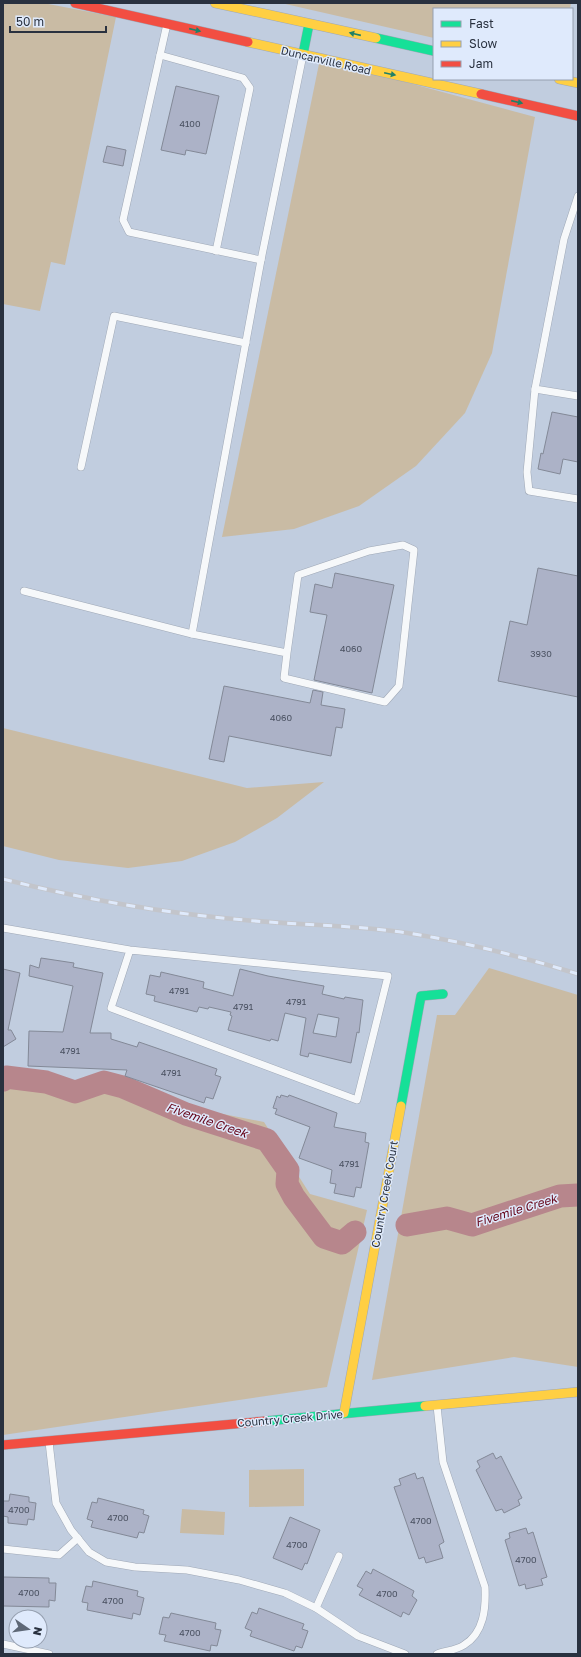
<svg xmlns="http://www.w3.org/2000/svg" width="581" height="1657" font-family="'Golos Text',sans-serif">
  <style>
    .green { fill: #c9bba4 }
    .lines { fill: none; stroke-linecap: round; stroke-linejoin: round }
    .river { stroke: #b7868c; stroke-width: 23 }
    .building { fill: #acb2c7; stroke: #838997; fill-rule: evenodd }
    .lane-casing { stroke: #9fa8b6; stroke-width: 8 }
    .fast-casing { stroke: #9fa8b6; stroke-width: 10 }
    .slow-casing { stroke: #9fa8b6; stroke-width: 10 }
    .jam-casing { stroke: #9fa8b6; stroke-width: 10 }
    .lane { stroke: #f6f8fa; stroke-width: 7 }
    .fast { stroke: #16e098; stroke-width: 9 }
    .slow { stroke: #ffcf43; stroke-width: 9 }
    .jam { stroke: #f24e42; stroke-width: 9 }
    .rail-casing { stroke: #c3c5cb; stroke-width: 4.5 }
    .rail { stroke: #dfeafc; stroke-width: 3; stroke-dasharray: 9; stroke-linecap: butt }
    .oneway { fill: #208067 }
    .labels { text-anchor: middle; dominant-baseline: central; stroke-width: 3; stroke-linejoin: round; paint-order: stroke }
    .number-label { font-size: 9px; fill: #4a5161 }
    .street-label { font-size: 11px; fill: #29313f; stroke: #dfeafc }
    .water-label { font-size: 12px; font-style: italic; fill: #650317; stroke: #dfeafc }
  </style>
  <rect width="100%" height="100%" fill="#c1cddf"/>
  <g class="green">
    <polygon points="3,3 43,3 116,17 65,265 51,262 40,311 3,304"/>
    <polygon points="281,3 571,3 570,9 434,9 434,38"/>
    <polygon points="320,59 535,117 492,353 465,413 416,466 359,506 294,529 222,537"/>
    <polygon points="3,728 247,788 324,782 277,818 235,842 182,861 128,868 59,860 3,846"/>
    <polygon points="489,968 578,995 578,1367 514,1357 372,1380 437,1015 455,1015"/>
    <polygon points="5,1071 264,1122 310,1194 367,1210 327,1387 3,1435 3,1072"/>
    <polygon points="304,1469 304,1506 249,1507 249,1470"/>
    <polygon points="182,1509 225,1512 224,1535 180,1533"/>
  </g>
  <g class="lines">
    <g class="river">
      <polyline points="3,1080 6,1077 46,1082 75,1092 104,1082 123,1087 186,1114 267,1140 288,1170 287,1184 294,1197 324,1237 342,1243 355,1232"/>
      <polyline points="407,1225 447,1218 472,1225 560,1196 578,1195"/>
    </g>
  </g>
  <g class="building">
    <polygon points="176,86 219,96 206,154 186,150 185,155 161,150"/>
    <polygon points="107,146 126,150 123,166 103,162"/>
    <polygon points="552,412 578,417 578,462 563,459 560,474 538,469 541,453 543,454"/>
    <polygon points="538,568 578,576 578,697 498,681 510,621 527,625"/>
    <polygon points="335,573 394,585 372,693 314,680 327,615 310,612 315,584 332,588"/>
    <polygon points="224,686 310,703 313,690 323,692 321,705 345,709 342,728 336,727 331,756 229,736 224,762 209,759"/>
    <polygon points="41,958 74,963 73,967 103,973 90,1033 111,1033 111,1039 137,1047 139,1042 217,1069 215,1075 221,1077 213,1099 206,1097 204,1103 125,1076 127,1070 28,1066 29,1031 63,1032 73,986 29,976 30,965 39,968"/>
    <polygon points="3,969 20,973 8,1030 11,1030 16,1039 3,1047"/>
    <path d="M 240,969 L 268,976 L 324,986 L 322,994 L 344,999 L 345,997 L 363,1000 L 359,1033 L 357,1032 L 351,1063 L 309,1053 L 308,1057 L 300,1055 L 306,1018 L 285,1013 L 278,1041 L 271,1039 L 270,1041 L 228,1030 L 232,1016 L 230,1015 L 231,1012 L 209,1007 L 208,1009 L 199,1007 L 197,1012 L 154,1001 L 155,996 L 146,994 L 150,975 L 160,977 L 161,972 L 204,982 L 203,988 L 233,996 ZM 318,1014 L 339,1018 L 336,1037 L 313,1033 Z"/>
    <polygon points="281,1095 288,1097 289,1095 337,1113 334,1127 366,1133 365,1142 369,1143 361,1188 356,1187 354,1197 334,1193 336,1184 330,1183 332,1170 299,1158 310,1127 275,1114 277,1109 273,1108 277,1096 280,1098"/>
    <polygon points="493,1453 496,1459 501,1456 522,1498 518,1500 520,1505 504,1513 502,1509 496,1511 476,1470 480,1467 477,1461"/>
    <polygon points="415,1473 417,1479 423,1477 444,1542 439,1545 443,1558 426,1563 424,1557 419,1559 394,1487 401,1485 399,1479"/>
    <polygon points="10,1494 29,1497 29,1502 36,1503 34,1520 28,1519 27,1525 8,1523 8,1517 3,1516 3,1501 9,1501"/>
    <polygon points="98,1498 144,1510 143,1514 149,1516 144,1533 139,1532 137,1538 91,1527 93,1521 87,1519 92,1502 97,1503"/>
    <polygon points="290,1517 320,1530 307,1564 305,1563 302,1570 273,1558"/>
    <polygon points="526,1528 528,1534 533,1532 547,1577 541,1579 543,1585 526,1589 525,1584 519,1586 505,1540 510,1538 509,1533"/>
    <polygon points="373,1569 414,1591 412,1596 417,1600 409,1615 403,1612 401,1617 359,1595 363,1589 357,1586 366,1571 371,1574"/>
    <polygon points="3,1577 49,1578 49,1583 56,1583 55,1601 49,1600 49,1607 3,1606"/>
    <polygon points="93,1581 138,1591 137,1596 144,1598 140,1615 133,1613 132,1619 87,1610 88,1603 82,1602 86,1586 92,1587"/>
    <polygon points="259,1608 304,1624 302,1629 308,1631 302,1648 296,1646 294,1651 250,1636 252,1631 245,1628 252,1612 257,1614"/>
    <polygon points="171,1613 216,1623 215,1629 221,1630 217,1646 211,1645 210,1651 164,1641 166,1635 159,1634 163,1617 169,1618"/>
  </g>
  <g class="lines">
    <defs>
      <g id="lane">
        <polyline points="167,24 123,220 129,232 261,260"/>
        <polyline points="160,55 243,78 250,88 216,251"/>
        <polyline points="578,196 564,239 535,389 578,396"/>
        <polyline points="535,389 527,472 529,491 578,499"/>
        <polyline points="81,467 114,316 246,343"/>
        <polyline points="24,591 192,634"/>
        <polyline points="287,653 298,575 369,551 403,545 414,550 399,686 385,702 284,678 287,653 192,634 261,260 303,55"/>
        <polyline points="3,928 130,950 388,976 357,1100 111,1008 130,950"/>
        <polyline points="49,1442 56,1503 71,1530 89,1552 106,1562 135,1567 187,1570 239,1580 285,1593 316,1608 358,1636 405,1654"/>
        <polyline points="3,1549 59,1555 78,1538"/>
        <polyline points="316,1608 339,1556"/>
        <polyline points="3,1644 49,1654"/>
        <path d="M 437,1654 C 445,1651 457,1650 464,1645 C 484,1633 486,1608 485,1587 L 443,1462 L 437,1406"/>
      </g>
      <g id="fast">
        <polyline points="376,38 434,51"/>
        <polyline points="303,54 309,24"/>
        <polyline points="401,1106 421,996 443,994"/>
        <polyline points="266,1421 425,1406"/>
      </g>
      <g id="slow">
        <polyline points="215,3 376,38"/>
        <polyline points="248,42 481,94"/>
        <polyline points="559,79 578,83"/>
        <polyline points="425,1406 578,1392"/>
        <polyline points="344,1413 401,1106"/>
      </g>
      <g id="jam">
        <polyline points="75,3 248,42"/>
        <polyline points="481,94 578,116"/>
        <polyline points="3,1445 266,1421"/>
      </g>
    </defs>
    <use href="#lane" class="lane-casing"/>
    <use href="#fast" class="fast-casing"/>
    <use href="#slow" class="slow-casing"/>
    <use href="#jam" class="jam-casing"/>
    <use href="#lane" class="lane"/>
    <use href="#fast" class="fast"/>
    <use href="#slow" class="slow"/>
    <use href="#jam" class="jam"/>
    <defs>
      <path id="rail" d="M 3,879 C 82,899 163,913 244,920 C 297,925 350,925 401,932 C 461,941 520,956 578,974"/>
    </defs>
    <use href="#rail" class="rail-casing"/>
    <use href="#rail" class="rail"/>
  </g>
  <defs><path id="oneway-solid" d="M-6-.8H1V-3.2L6.5 0L1 3.2V.8H-6Z"/></defs>
  <g class="oneway">
    <use href="#oneway-solid" transform="translate(195 30) rotate(13)"/>
    <use href="#oneway-solid" transform="translate(355 34) rotate(-167)"/>
    <use href="#oneway-solid" transform="translate(390 74) rotate(12)"/>
    <use href="#oneway-solid" transform="translate(517 102) rotate(13)"/>
  </g>
  <g class="labels">
    <g class="number-label">
      <text x="190" y="123">4100</text>
      <text x="351" y="648">4060</text>
      <text x="541" y="653">3930</text>
      <text x="281" y="717">4060</text>
      <text x="179" y="990">4791</text>
      <text x="296" y="1001">4791</text>
      <text x="243" y="1006">4791</text>
      <text x="70" y="1050">4791</text>
      <text x="171" y="1072">4791</text>
      <text x="349" y="1163">4791</text>
      <text x="19" y="1509">4700</text>
      <text x="118" y="1517">4700</text>
      <text x="421" y="1520">4700</text>
      <text x="297" y="1544">4700</text>
      <text x="526" y="1559">4700</text>
      <text x="29" y="1592">4700</text>
      <text x="387" y="1593">4700</text>
      <text x="113" y="1600">4700</text>
      <text x="190" y="1632">4700</text>
    </g>
    <g class="street-label">
      <text transform="translate(326 60) rotate(13)">Duncanville Road</text>
      <text transform="translate(384 1194) rotate(-80)">Country Creek Court</text>
      <text transform="translate(290 1418) rotate(-5)">Country Creek Drive</text>
    </g>
    <g class="water-label">
      <text transform="translate(207 1120) rotate(19)">Fivemile Creek</text>
      <text transform="translate(516 1210) rotate(-17)">Fivemile Creek</text>
    </g>
  </g>
  <rect width="581" height="1657" fill="none" stroke="#29313f" stroke-width="8"/>
  <rect x="433" y="8" width="140" height="72" fill="#dfeafc" stroke="#96a0b0"/>
  <rect x="441" y="21" width="20" height="6" fill="#16e098" stroke="#96a0b0"/>
  <text x="469" y="28" font-size="12" fill="#29313f">Fast</text>
  <rect x="441" y="41" width="20" height="6" fill="#ffcf43" stroke="#96a0b0"/>
  <text x="469" y="48" font-size="12" fill="#29313f">Slow</text>
  <rect x="441" y="61" width="20" height="6" fill="#f24e42" stroke="#96a0b0"/>
  <text x="469" y="68" font-size="12" fill="#29313f">Jam</text>
  <g transform="translate(28 1629) rotate(103)"><circle r="19" fill="#dfeafc" stroke="#96a0b0"/>
  <path d="M0-3L7 15L0 10L-7 15Z" fill="#5e6877"/>
  <text y="-6" font-size="11" font-weight="bold" text-anchor="middle" fill="#29313f">N</text>
  </g>
  <path d="M10 26v6h96v-6" fill="none" stroke="#29313f" stroke-width="2"/>
  <text x="16" y="26" font-size="12" fill="#29313f" stroke="#dfeafc" stroke-width="3" paint-order="stroke">50 m</text>
</svg>
